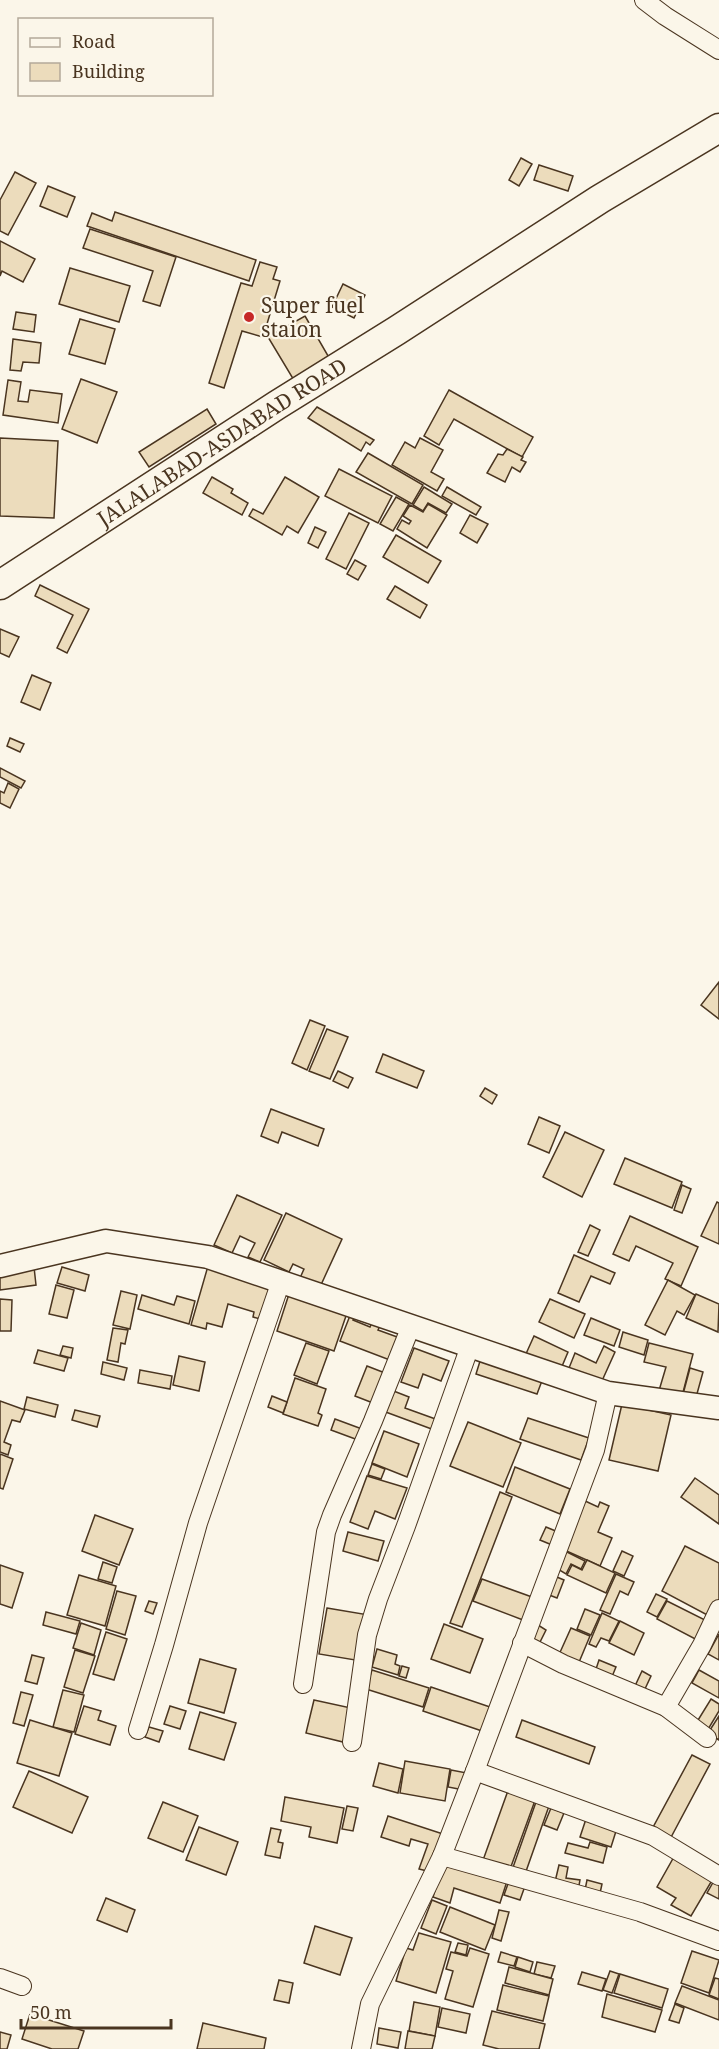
<svg xmlns="http://www.w3.org/2000/svg" width="719" height="2049" font-family="'Noto Serif',serif">
  <style>
    .building { fill: #ecdcbc; stroke: #4a3520; stroke-width: 1.5 }
    .lines { fill: none; stroke-linecap: round; stroke-linejoin: round }
    .minor-casing { stroke: #4a3520; stroke-width: 20 }
    .tertiary-casing { stroke: #4a3520; stroke-width: 25 }
    .primary-casing { stroke: #4a3520; stroke-width: 31 }
    .minor { stroke: #fbf6e9; stroke-width: 18 }
    .tertiary { stroke: #fbf6e9; stroke-width: 22 }
    .primary { stroke: #fbf6e9; stroke-width: 28 }
    .poi-dot { fill: #c62828; stroke: #fbf6e9; stroke-width: 2 }
    .labels { text-anchor: middle; dominant-baseline: central; stroke-width: 4.5; stroke-linejoin: round; paint-order: stroke }
    .poi-label { font-size: 21px; fill: #4a3520; stroke: #fbf6e9; text-anchor: start }
    .street-label { font-size: 21px; fill: #4a3520; stroke: #fbf6e9 }
  </style>
  <rect width="100%" height="100%" fill="#fbf6e9"/>
  <g class="building">
    <polygon points="521,158 532,164 519,186 509,180"/>
    <polygon points="539,165 573,176 568,191 534,180"/>
    <polygon points="15,172 36,183 8,235 0,231 0,200"/>
    <polygon points="48,186 75,197 67,217 40,206"/>
    <polygon points="115,212 256,260 249,281 87,226 92,213 112,221"/>
    <polygon points="90,229 176,257 160,306 143,301 153,271 83,248"/>
    <polygon points="0,241 35,259 23,282 2,271 0,276"/>
    <polygon points="260,262 277,267 273,279 280,281 263,337 242,331 224,388 209,383 241,283 252,286"/>
    <polygon points="70,268 130,286 119,322 59,304"/>
    <polygon points="343,284 365,295 354,318 332,307"/>
    <polygon points="16,312 36,315 34,332 13,329"/>
    <polygon points="305,316 331,361 295,382 268,337"/>
    <polygon points="80,319 115,329 105,364 69,354"/>
    <polygon points="13,339 41,343 39,363 23,362 21,371 10,370"/>
    <polygon points="81,379 117,392 97,443 62,429"/>
    <polygon points="8,380 21,382 18,401 28,402 30,390 62,394 58,423 3,415"/>
    <polygon points="449,390 533,437 522,457 454,419 439,445 424,436"/>
    <polygon points="317,407 374,440 370,445 366,442 361,451 308,418"/>
    <polygon points="207,409 216,424 149,467 139,452"/>
    <polygon points="0,438 58,441 54,518 0,516"/>
    <polygon points="420,438 443,450 431,472 444,479 437,491 392,465 405,442 415,448"/>
    <polygon points="507,449 523,457 521,460 526,462 520,472 512,467 505,482 487,473 498,454 503,455"/>
    <polygon points="368,453 423,485 412,504 356,472"/>
    <polygon points="339,469 392,496 378,523 325,496"/>
    <polygon points="212,477 233,489 231,493 248,503 242,515 203,493"/>
    <polygon points="285,477 319,497 298,533 287,526 282,535 249,516 253,509 263,514"/>
    <polygon points="424,487 452,504 446,513 428,503 423,511 413,505"/>
    <polygon points="447,487 481,507 476,515 442,496"/>
    <polygon points="396,497 409,504 393,531 380,524"/>
    <polygon points="428,504 447,515 427,548 397,529 402,520 409,524 411,521 403,516 410,505 423,512"/>
    <polygon points="349,513 369,523 346,569 326,559"/>
    <polygon points="470,515 488,524 477,543 460,533"/>
    <polygon points="315,527 326,532 318,548 308,543"/>
    <polygon points="396,535 441,561 428,583 383,557"/>
    <polygon points="355,560 366,566 358,580 347,574"/>
    <polygon points="40,585 89,609 67,653 57,648 73,615 35,596"/>
    <polygon points="395,586 427,605 420,618 387,599"/>
    <polygon points="0,629 19,637 9,657 0,653"/>
    <polygon points="32,675 51,683 40,710 21,702"/>
    <polygon points="10,738 24,744 20,752 7,746"/>
    <polygon points="0,768 25,781 21,788 0,777"/>
    <polygon points="8,783 19,789 10,808 0,803 0,791 4,793"/>
    <polygon points="719,982 719,1019 701,1005"/>
    <polygon points="310,1020 325,1026 307,1070 292,1063"/>
    <polygon points="327,1029 348,1037 330,1079 309,1071"/>
    <polygon points="383,1054 424,1071 417,1088 376,1072"/>
    <polygon points="338,1071 353,1078 348,1088 333,1081"/>
    <polygon points="485,1088 497,1095 492,1104 480,1096"/>
    <polygon points="271,1109 324,1129 318,1146 282,1132 278,1143 261,1136"/>
    <polygon points="539,1117 560,1126 549,1153 528,1144"/>
    <polygon points="565,1132 604,1150 582,1197 543,1177"/>
    <polygon points="625,1158 682,1182 672,1208 614,1184"/>
    <polygon points="682,1185 691,1189 682,1213 674,1210"/>
    <polygon points="237,1195 282,1215 260,1262 248,1257 255,1243 240,1236 232,1253 214,1245"/>
    <polygon points="717,1202 719,1203 719,1244 701,1236"/>
    <polygon points="286,1213 342,1239 320,1287 300,1278 304,1269 293,1264 289,1272 264,1260"/>
    <polygon points="630,1216 698,1247 681,1286 665,1279 673,1263 636,1246 629,1261 613,1254"/>
    <polygon points="590,1225 600,1230 588,1256 578,1252"/>
    <polygon points="574,1255 615,1273 610,1284 591,1276 579,1302 558,1293"/>
    <polygon points="208,1266 277,1286 267,1321 253,1317 254,1312 228,1304 222,1327 207,1323 206,1329 191,1325"/>
    <polygon points="34,1267 36,1285 0,1290 0,1271"/>
    <polygon points="62,1267 89,1275 85,1291 57,1283"/>
    <polygon points="668,1280 695,1295 684,1315 677,1311 665,1335 645,1325"/>
    <polygon points="56,1285 74,1290 67,1318 49,1314"/>
    <polygon points="121,1291 137,1295 130,1329 113,1325"/>
    <polygon points="289,1294 347,1313 334,1351 277,1331"/>
    <polygon points="696,1294 719,1304 718,1332 686,1318"/>
    <polygon points="142,1295 174,1305 177,1296 195,1301 189,1324 138,1309"/>
    <polygon points="0,1299 12,1300 11,1331 0,1331"/>
    <polygon points="550,1299 585,1314 574,1338 539,1322"/>
    <polygon points="351,1313 355,1315 353,1320 370,1327 373,1320 381,1323 378,1330 400,1338 395,1362 340,1341"/>
    <polygon points="591,1318 620,1330 614,1346 584,1335"/>
    <polygon points="113,1328 128,1330 125,1344 121,1343 118,1362 107,1360"/>
    <polygon points="623,1332 648,1340 644,1355 619,1347"/>
    <polygon points="534,1336 568,1352 560,1371 525,1356"/>
    <polygon points="306,1343 329,1351 317,1384 294,1375"/>
    <polygon points="649,1343 693,1354 681,1400 658,1394 666,1367 644,1362"/>
    <polygon points="63,1346 73,1348 71,1358 60,1355"/>
    <polygon points="604,1346 615,1352 601,1383 569,1368 575,1353 596,1363"/>
    <polygon points="414,1348 449,1361 441,1381 423,1374 418,1388 401,1382"/>
    <polygon points="38,1350 68,1358 64,1371 34,1363"/>
    <polygon points="179,1356 205,1362 199,1391 173,1385"/>
    <polygon points="481,1358 543,1378 537,1394 476,1374"/>
    <polygon points="103,1362 127,1368 124,1380 101,1374"/>
    <polygon points="367,1366 385,1373 373,1403 355,1396"/>
    <polygon points="690,1368 703,1372 695,1401 682,1398"/>
    <polygon points="140,1370 172,1376 170,1389 138,1383"/>
    <polygon points="295,1378 326,1389 318,1413 322,1415 318,1426 283,1414"/>
    <polygon points="391,1390 409,1397 405,1408 441,1421 437,1431 383,1411"/>
    <polygon points="272,1396 287,1402 283,1413 268,1407"/>
    <polygon points="27,1397 58,1405 55,1417 24,1409"/>
    <polygon points="0,1401 25,1410 20,1422 12,1420 4,1442 11,1445 8,1455 0,1452"/>
    <polygon points="622,1404 671,1415 658,1471 609,1460"/>
    <polygon points="75,1410 100,1416 97,1427 72,1420"/>
    <polygon points="528,1418 589,1438 581,1460 520,1439"/>
    <polygon points="335,1419 362,1429 358,1440 331,1430"/>
    <polygon points="468,1422 521,1443 503,1487 450,1466"/>
    <polygon points="384,1431 419,1444 407,1477 372,1463"/>
    <polygon points="0,1454 13,1459 3,1489 0,1488"/>
    <polygon points="372,1464 385,1469 381,1479 368,1475"/>
    <polygon points="515,1467 570,1489 560,1514 506,1492"/>
    <polygon points="367,1476 407,1488 395,1519 375,1511 368,1529 350,1522"/>
    <polygon points="695,1478 719,1495 719,1524 681,1497"/>
    <polygon points="500,1492 512,1497 462,1627 450,1623"/>
    <polygon points="583,1500 598,1507 600,1502 609,1506 598,1532 612,1538 600,1566 562,1549"/>
    <polygon points="95,1515 133,1529 119,1565 82,1551"/>
    <polygon points="546,1527 558,1532 552,1545 540,1540"/>
    <polygon points="348,1532 384,1541 378,1561 343,1551"/>
    <polygon points="685,1546 719,1563 719,1602 711,1617 662,1591"/>
    <polygon points="565,1551 585,1561 581,1569 571,1564 566,1574 556,1568"/>
    <polygon points="622,1551 633,1556 624,1576 613,1571"/>
    <polygon points="587,1560 615,1573 606,1593 567,1575 572,1565 582,1570"/>
    <polygon points="103,1562 117,1567 112,1583 98,1579"/>
    <polygon points="0,1565 23,1573 12,1608 0,1604"/>
    <polygon points="616,1574 634,1582 628,1595 620,1591 610,1614 600,1610"/>
    <polygon points="79,1575 116,1586 105,1626 67,1615"/>
    <polygon points="552,1575 564,1580 557,1598 544,1593"/>
    <polygon points="482,1579 532,1597 523,1620 473,1601"/>
    <polygon points="117,1591 136,1596 125,1635 106,1629"/>
    <polygon points="656,1594 667,1599 657,1617 647,1612"/>
    <polygon points="149,1601 157,1603 153,1614 145,1611"/>
    <polygon points="667,1601 711,1623 701,1642 657,1619"/>
    <polygon points="327,1608 369,1615 361,1661 319,1654"/>
    <polygon points="585,1609 600,1615 591,1635 577,1629"/>
    <polygon points="46,1612 80,1621 76,1634 43,1625"/>
    <polygon points="602,1613 619,1621 609,1641 601,1638 596,1647 589,1644"/>
    <polygon points="620,1621 644,1633 634,1655 609,1643"/>
    <polygon points="81,1623 101,1630 94,1655 73,1648"/>
    <polygon points="444,1624 483,1639 470,1673 431,1659"/>
    <polygon points="538,1625 546,1630 540,1642 528,1644"/>
    <polygon points="571,1628 590,1636 577,1667 557,1659"/>
    <polygon points="106,1632 127,1639 114,1680 93,1674"/>
    <polygon points="719,1634 719,1660 708,1654"/>
    <polygon points="377,1649 397,1655 395,1664 400,1666 398,1675 372,1667"/>
    <polygon points="75,1650 95,1656 83,1693 64,1687"/>
    <polygon points="32,1655 44,1658 37,1684 25,1681"/>
    <polygon points="200,1659 236,1669 224,1713 188,1703"/>
    <polygon points="599,1660 616,1667 611,1679 595,1672"/>
    <polygon points="402,1666 409,1668 406,1678 399,1676"/>
    <polygon points="372,1670 429,1688 423,1707 366,1689"/>
    <polygon points="699,1670 719,1681 719,1698 692,1683"/>
    <polygon points="642,1671 651,1676 644,1691 635,1686"/>
    <polygon points="431,1687 490,1707 482,1731 423,1711"/>
    <polygon points="63,1690 84,1695 74,1732 53,1727"/>
    <polygon points="21,1692 33,1695 24,1726 13,1723"/>
    <polygon points="711,1699 719,1704 719,1711 707,1731 695,1725"/>
    <polygon points="314,1700 351,1708 343,1742 306,1733"/>
    <polygon points="84,1706 101,1711 98,1720 116,1726 110,1745 75,1734"/>
    <polygon points="170,1706 186,1711 180,1729 164,1724"/>
    <polygon points="200,1712 236,1723 224,1760 189,1749"/>
    <polygon points="719,1716 719,1740 708,1733"/>
    <polygon points="30,1720 72,1733 59,1776 17,1763"/>
    <polygon points="522,1720 595,1747 589,1764 516,1737"/>
    <polygon points="149,1727 163,1731 159,1742 145,1737"/>
    <polygon points="692,1755 710,1764 669,1841 651,1831"/>
    <polygon points="405,1761 450,1769 445,1801 400,1793"/>
    <polygon points="379,1763 403,1769 398,1793 373,1786"/>
    <polygon points="451,1770 467,1773 464,1790 448,1787"/>
    <polygon points="29,1771 88,1797 72,1833 13,1807"/>
    <polygon points="510,1785 537,1795 509,1872 482,1863"/>
    <polygon points="285,1797 344,1808 337,1843 309,1837 311,1827 281,1821"/>
    <polygon points="163,1802 198,1816 183,1852 148,1838"/>
    <polygon points="536,1802 549,1806 524,1877 511,1873"/>
    <polygon points="347,1806 358,1808 353,1831 342,1829"/>
    <polygon points="551,1808 564,1813 557,1830 544,1825"/>
    <polygon points="388,1816 443,1834 431,1872 419,1869 428,1844 411,1839 409,1846 381,1837"/>
    <polygon points="586,1819 617,1828 611,1847 580,1837"/>
    <polygon points="199,1827 238,1842 226,1875 186,1860"/>
    <polygon points="271,1828 281,1830 278,1842 283,1843 280,1858 265,1855"/>
    <polygon points="590,1842 607,1847 603,1863 565,1853 568,1843 588,1848"/>
    <polygon points="675,1855 714,1877 691,1916 671,1905 676,1898 657,1887"/>
    <polygon points="445,1858 508,1878 500,1903 454,1888 450,1903 433,1897"/>
    <polygon points="559,1865 568,1867 566,1878 580,1880 578,1891 554,1886"/>
    <polygon points="715,1879 719,1881 719,1899 707,1893"/>
    <polygon points="587,1880 602,1884 599,1898 584,1895"/>
    <polygon points="509,1881 525,1886 520,1900 504,1895"/>
    <polygon points="106,1898 135,1910 127,1932 97,1920"/>
    <polygon points="432,1900 447,1906 436,1934 421,1928"/>
    <polygon points="450,1907 495,1925 485,1950 440,1932"/>
    <polygon points="499,1910 509,1912 501,1941 492,1938"/>
    <polygon points="315,1926 352,1938 340,1975 304,1963"/>
    <polygon points="419,1933 451,1942 436,1993 396,1981 406,1948 413,1950"/>
    <polygon points="458,1943 468,1945 466,1955 455,1952"/>
    <polygon points="470,1948 489,1954 473,2007 445,1999 453,1971 446,1969 451,1952 467,1956"/>
    <polygon points="692,1951 719,1960 709,1993 681,1983"/>
    <polygon points="501,1952 517,1957 514,1966 498,1962"/>
    <polygon points="518,1957 533,1962 530,1972 515,1967"/>
    <polygon points="537,1962 555,1966 551,1978 534,1974"/>
    <polygon points="509,1967 553,1979 549,1995 505,1983"/>
    <polygon points="610,1971 619,1974 612,1993 603,1990"/>
    <polygon points="582,1972 606,1979 602,1991 578,1984"/>
    <polygon points="620,1974 668,1989 662,2008 614,1993"/>
    <polygon points="715,1978 719,1979 719,1999 709,1995"/>
    <polygon points="279,1980 293,1983 289,2003 274,2000"/>
    <polygon points="503,1985 549,1996 543,2021 497,2010"/>
    <polygon points="682,1986 719,2000 719,2020 675,2003"/>
    <polygon points="607,1994 662,2010 655,2032 602,2017"/>
    <polygon points="414,2002 440,2007 435,2036 409,2031"/>
    <polygon points="675,2004 684,2008 679,2023 669,2020"/>
    <polygon points="442,2008 470,2014 466,2033 438,2027"/>
    <polygon points="492,2011 545,2024 539,2049 499,2049 483,2045"/>
    <polygon points="30,2014 84,2031 78,2049 52,2049 22,2039"/>
    <polygon points="203,2023 266,2038 264,2049 197,2049"/>
    <polygon points="379,2028 401,2032 398,2048 377,2044"/>
    <polygon points="408,2031 435,2036 432,2049 405,2049"/>
    <polygon points="0,2032 11,2035 7,2049 0,2049"/>
  </g>
  <g class="lines">
    <defs>
      <g id="minor">
        <polyline points="644,0 665,16 719,50"/>
        <polyline points="522,1643 563,1664 666,1707 707,1738"/>
        <polyline points="303,1684 326,1532 332,1515 373,1421 411,1326"/>
        <polyline points="666,1707 702,1645 719,1609"/>
        <polyline points="138,1730 164,1645 198,1523 281,1281"/>
        <polyline points="352,1742 367,1635 378,1599 406,1526 470,1346"/>
        <polyline points="475,1771 653,1836 719,1876"/>
        <polyline points="442,1856 640,1912 719,1941"/>
        <polyline points="0,1978 22,1986"/>
        <polyline points="361,2049 370,2004 442,1856 475,1771 595,1450 608,1393"/>
      </g>
      <polyline id="tertiary" points="0,1266 106,1241 208,1257 608,1393 719,1408"/>
      <g id="primary">
        <path id="s1" d="M 0,585 L 277,405 L 396,331 L 600,199 L 719,128"/>
      </g>
    </defs>
    <use href="#minor" class="minor-casing"/>
    <use href="#tertiary" class="tertiary-casing"/>
    <use href="#primary" class="primary-casing"/>
    <use href="#minor" class="minor"/>
    <use href="#tertiary" class="tertiary"/>
    <use href="#primary" class="primary"/>
  </g>
  <circle class="poi-dot" cx="249" cy="317" r="6"/>
  <g class="labels">
    <g class="poi-label">
      <text x="261" y="305">Super fuel<tspan x="261" dy="24">staion</tspan></text>
    </g>
    <g class="street-label">
      <text stroke="none"><textPath href="#s1" startOffset="264">JALALABAD-ASDABAD ROAD</textPath></text>
    </g>
  </g>
  <rect x="18" y="18" width="195" height="78" fill="#fbf6e9" stroke="#b4a999" stroke-width="1.5"/>
  <rect x="30" y="38" width="30" height="9" fill="#fbf6e9" stroke="#b4a999" stroke-width="1.5"/>
  <text x="72" y="48" font-size="18" fill="#4a3520">Road</text>
  <rect x="30" y="63" width="30" height="18" fill="#ecdcbc" stroke="#b4a999" stroke-width="1.5"/>
  <text x="72" y="78" font-size="18" fill="#4a3520">Building</text>
  <path d="M21 2019v9h150v-9" fill="none" stroke="#4a3520" stroke-width="3"/>
  <text x="30" y="2019" font-size="18" fill="#4a3520" stroke="#fbf6e9" stroke-width="4.5" paint-order="stroke">50 m</text>
</svg>
